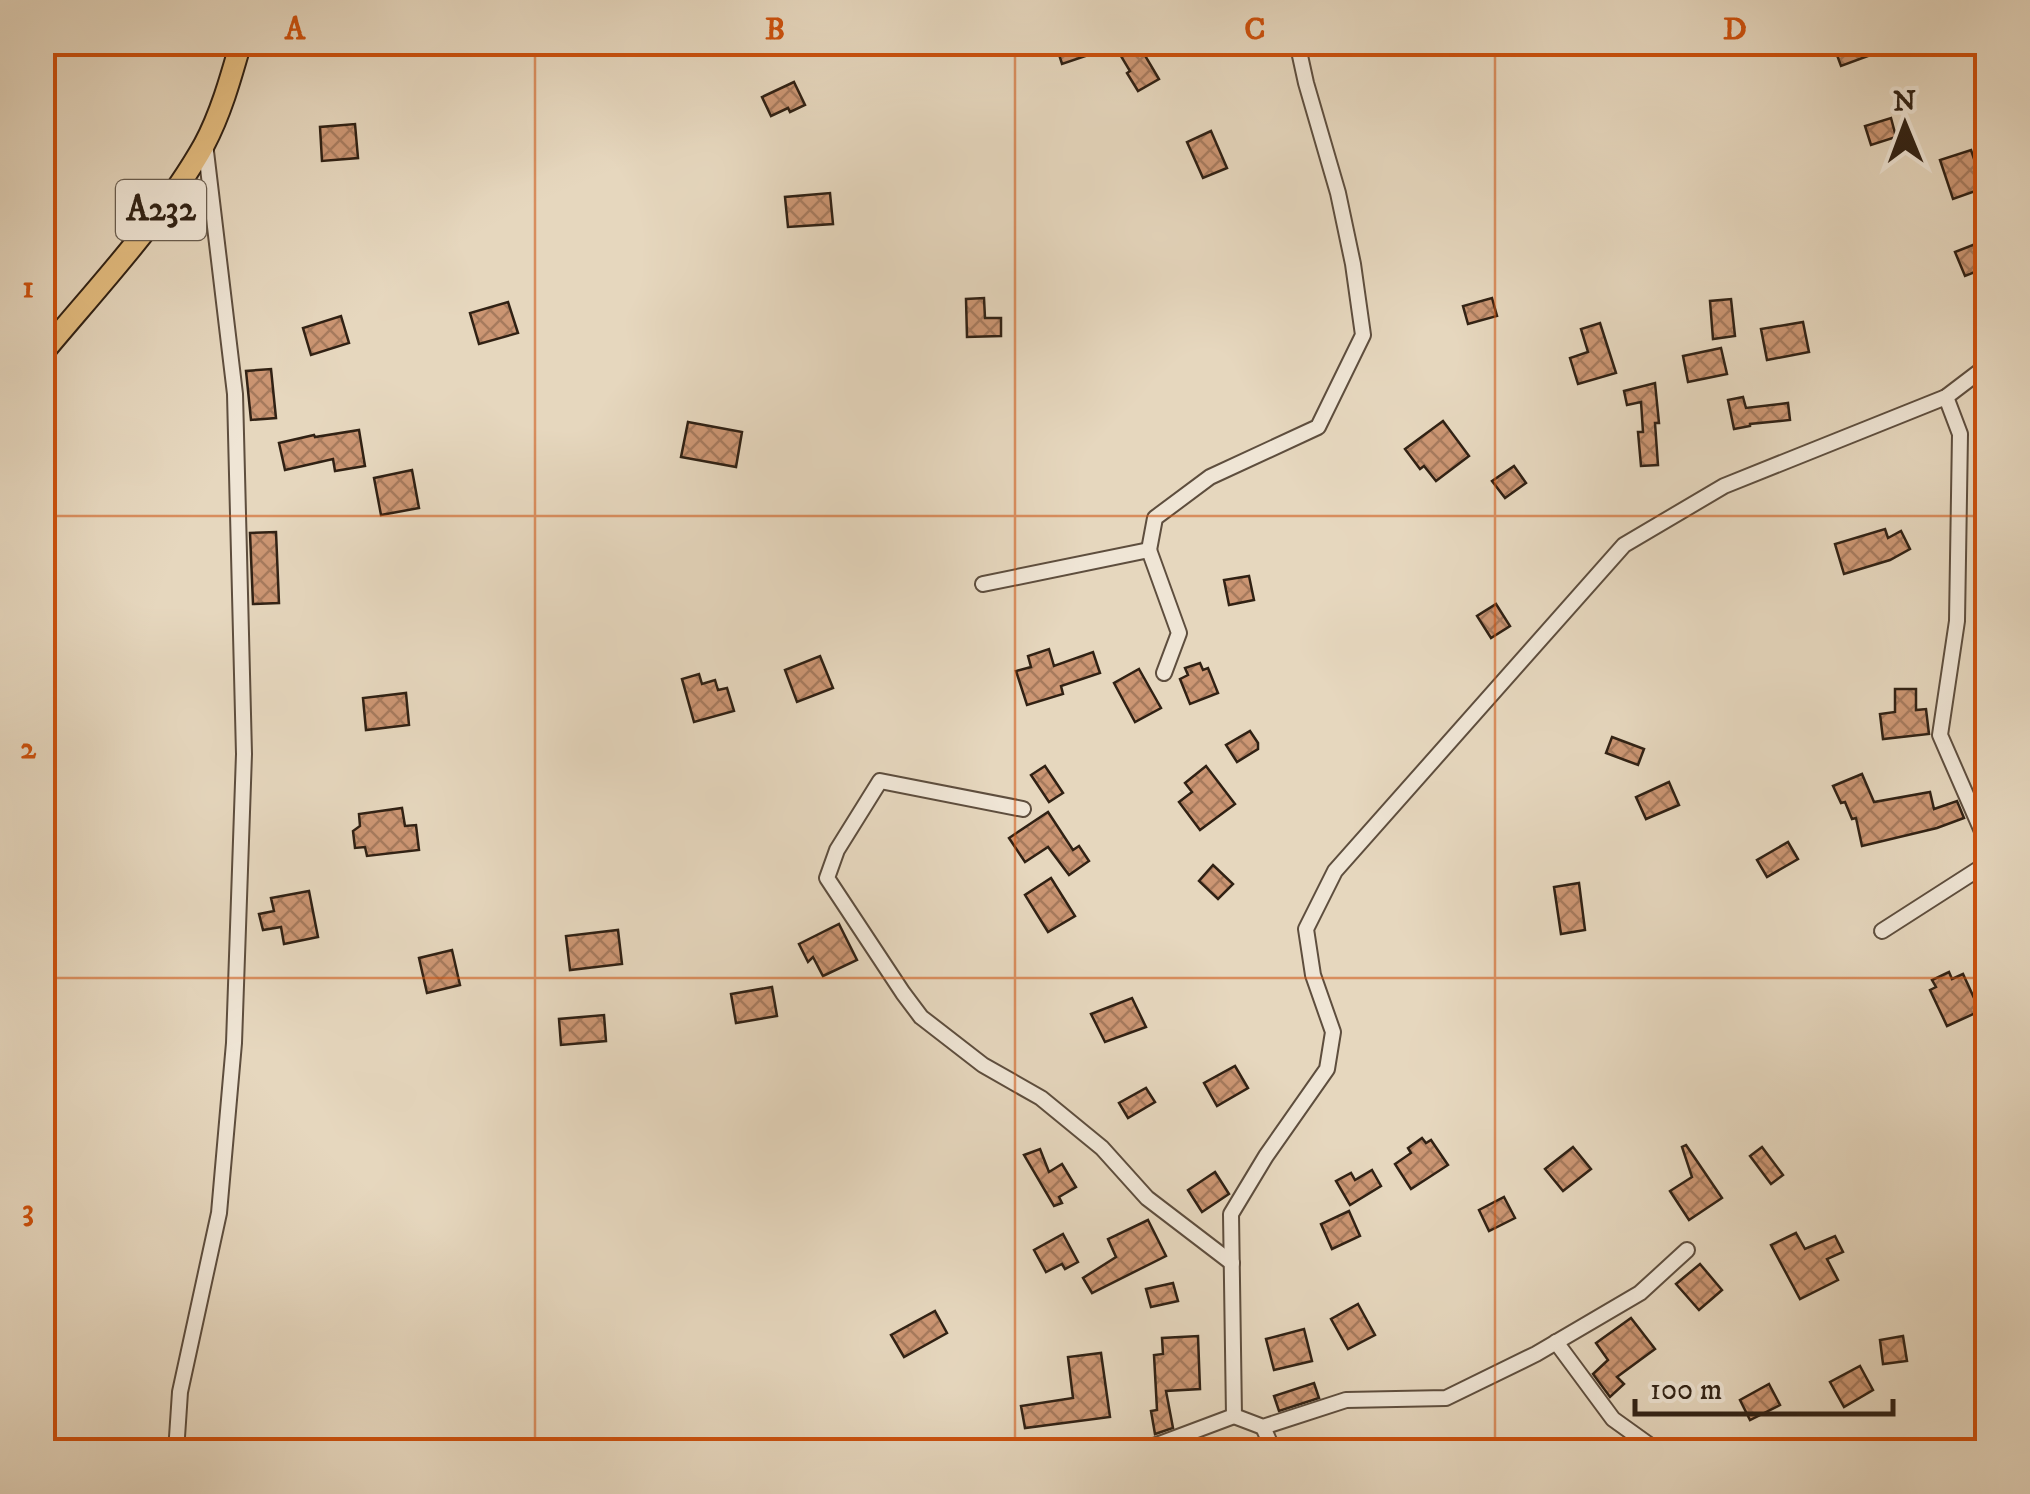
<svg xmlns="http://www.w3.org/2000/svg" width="2030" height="1494" font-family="'IM FELL DW Pica',serif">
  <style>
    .building { fill: url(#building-cross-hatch); stroke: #302114; stroke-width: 2.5 }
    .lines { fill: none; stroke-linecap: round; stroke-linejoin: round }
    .street-casing { stroke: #5e4e3e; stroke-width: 18 }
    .primary-casing { stroke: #302114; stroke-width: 24 }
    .street { stroke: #efe5d5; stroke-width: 14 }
    .primary { stroke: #e3bc7f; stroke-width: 20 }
    .grid { fill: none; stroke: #cc510d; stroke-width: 2.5; stroke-opacity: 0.55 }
    .labels { text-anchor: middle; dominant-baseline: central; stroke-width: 9; stroke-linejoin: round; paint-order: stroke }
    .shield { fill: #efe5d5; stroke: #695c4e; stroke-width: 2.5 }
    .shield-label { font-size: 35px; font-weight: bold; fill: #302114 }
    .neatline { fill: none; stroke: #cc510d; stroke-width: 4 }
    .grid-label { font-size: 32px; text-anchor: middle; font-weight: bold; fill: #cc510d }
  </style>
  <defs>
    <pattern id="building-cross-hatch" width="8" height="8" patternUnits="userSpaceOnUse" patternTransform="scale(2.5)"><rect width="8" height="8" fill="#cc9673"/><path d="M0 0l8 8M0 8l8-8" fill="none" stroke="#a67a5d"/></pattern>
  </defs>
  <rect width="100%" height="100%" fill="#e6d7be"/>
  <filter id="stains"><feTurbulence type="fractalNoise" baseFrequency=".002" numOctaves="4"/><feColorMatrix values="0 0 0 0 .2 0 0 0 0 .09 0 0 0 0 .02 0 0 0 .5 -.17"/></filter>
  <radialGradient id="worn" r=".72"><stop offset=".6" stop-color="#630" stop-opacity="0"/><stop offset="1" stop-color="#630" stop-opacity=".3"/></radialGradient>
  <g class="building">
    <polygon points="1055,42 1137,42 1159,79 1138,91 1127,73 1130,71 1115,46 1062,64"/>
    <polygon points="1847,42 1863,42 1868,56 1841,66 1834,47"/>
    <polygon points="794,82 805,105 790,112 788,108 771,116 762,97"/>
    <polygon points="1891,118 1896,137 1871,145 1865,126"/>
    <polygon points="355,124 358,158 322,161 320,127"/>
    <polygon points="1211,131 1227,168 1203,178 1187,142"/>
    <polygon points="1971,150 1984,188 1953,199 1940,160"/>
    <polygon points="830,193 833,224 788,227 785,197"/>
    <polygon points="1988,239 1988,267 1965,276 1955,252"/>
    <polygon points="984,298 985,318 1001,318 1001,336 967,337 966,299"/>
    <polygon points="1492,298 1497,316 1468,324 1463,306"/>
    <polygon points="1731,299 1735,336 1713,339 1710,301"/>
    <polygon points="508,302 518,333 479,344 470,313"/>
    <polygon points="341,316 349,343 311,355 303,328"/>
    <polygon points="1803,322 1809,352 1767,360 1761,329"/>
    <polygon points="1600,323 1616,373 1578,384 1570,358 1588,352 1581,329"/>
    <polygon points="1721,348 1727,374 1688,382 1683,356"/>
    <polygon points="271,369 276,418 251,420 246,371"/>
    <polygon points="1655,383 1659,423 1655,423 1658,465 1641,466 1638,432 1643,432 1641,402 1627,405 1624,391"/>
    <polygon points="1743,397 1746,408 1788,403 1790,420 1750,424 1750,426 1734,429 1728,400"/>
    <polygon points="1443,421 1469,456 1436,481 1424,466 1420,469 1405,449"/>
    <polygon points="688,422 742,432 736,467 681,457"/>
    <polygon points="359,430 365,466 335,471 333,459 285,470 279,443 314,435 315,437"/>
    <polygon points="1514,466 1526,483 1505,498 1492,481"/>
    <polygon points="412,470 419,508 381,515 374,478"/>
    <polygon points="1885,529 1888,538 1901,531 1910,549 1890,560 1844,574 1835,544"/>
    <polygon points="276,532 279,603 253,604 250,533"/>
    <polygon points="1249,576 1254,600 1229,605 1224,580"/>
    <polygon points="1496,604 1510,626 1491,638 1477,616"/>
    <polygon points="1049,649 1054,666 1093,652 1100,673 1061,686 1063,694 1027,705 1016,671 1031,667 1028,656"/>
    <polygon points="820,656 833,688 797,702 785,670"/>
    <polygon points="1200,663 1203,670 1208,668 1218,693 1190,704 1180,679 1188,675 1185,668"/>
    <polygon points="1139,669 1161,708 1135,722 1114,683"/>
    <polygon points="699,674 702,684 715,680 718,690 727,688 734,711 694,722 682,679"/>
    <polygon points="1895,689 1916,689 1916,710 1926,709 1929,734 1883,739 1880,714 1895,712"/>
    <polygon points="406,693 409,725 366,730 363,698"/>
    <polygon points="1250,731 1258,743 1258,749 1237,762 1226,745"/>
    <polygon points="1612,737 1644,749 1638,765 1606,753"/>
    <polygon points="1045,766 1063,793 1049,802 1031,775"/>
    <polygon points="1206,766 1235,804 1200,830 1179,802 1192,792 1185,783"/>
    <polygon points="1862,774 1874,802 1930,792 1934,809 1957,801 1964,818 1937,828 1862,846 1856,818 1852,819 1845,802 1841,803 1833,786"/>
    <polygon points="1669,782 1679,805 1646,819 1636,797"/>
    <polygon points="402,808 405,826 416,825 419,850 367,856 365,847 355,848 353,831 360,826 359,814"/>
    <polygon points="1048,812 1073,850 1079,846 1089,861 1069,875 1048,847 1025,862 1009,838"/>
    <polygon points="1788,842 1798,859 1767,877 1757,860"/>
    <polygon points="1213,865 1233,884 1218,899 1199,881"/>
    <polygon points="1051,878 1075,916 1048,932 1025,895"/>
    <polygon points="1579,883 1585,930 1561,934 1554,887"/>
    <polygon points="309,891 318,937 284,944 281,927 263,930 259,914 274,911 271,898"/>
    <polygon points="839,924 857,960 823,976 813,957 808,962 799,944"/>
    <polygon points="618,930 622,964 570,970 566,936"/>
    <polygon points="452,950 460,985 427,993 419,958"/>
    <polygon points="1949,972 1952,979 1963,974 1980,1011 1947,1026 1930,990 1936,987 1932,980"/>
    <polygon points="772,987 777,1016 736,1023 731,994"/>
    <polygon points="1132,998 1146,1027 1105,1042 1091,1014"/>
    <polygon points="604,1015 606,1041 561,1045 559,1019"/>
    <polygon points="1235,1066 1248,1088 1217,1106 1204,1083"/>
    <polygon points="1146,1088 1155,1102 1128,1118 1119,1103"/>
    <polygon points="1422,1138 1426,1143 1431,1140 1448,1165 1411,1189 1395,1164 1411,1153 1408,1148"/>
    <polygon points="1686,1145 1722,1198 1689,1220 1670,1191 1692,1177 1682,1147"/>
    <polygon points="1573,1147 1591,1169 1563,1191 1545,1169"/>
    <polygon points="1762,1147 1783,1175 1771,1184 1750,1156"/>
    <polygon points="1040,1149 1049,1172 1062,1164 1076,1187 1059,1197 1062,1203 1054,1206 1024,1155"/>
    <polygon points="1372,1170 1381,1186 1350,1205 1336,1181 1351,1173 1355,1180"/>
    <polygon points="1215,1172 1229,1194 1202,1212 1188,1190"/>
    <polygon points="1504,1197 1515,1218 1489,1231 1479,1210"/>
    <polygon points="1349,1211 1360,1236 1332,1249 1321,1224"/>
    <polygon points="1148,1220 1166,1256 1092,1293 1083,1278 1116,1257 1108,1239"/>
    <polygon points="1796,1233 1805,1249 1835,1236 1843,1252 1827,1259 1838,1280 1800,1299 1771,1245"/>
    <polygon points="1063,1234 1078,1262 1065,1269 1062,1264 1046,1272 1034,1250"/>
    <polygon points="1700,1264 1722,1290 1699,1310 1676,1284"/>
    <polygon points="1173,1283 1178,1301 1151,1307 1146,1289"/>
    <polygon points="1358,1304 1375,1335 1348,1349 1331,1319"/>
    <polygon points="935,1311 947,1333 904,1357 891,1335"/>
    <polygon points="1631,1318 1655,1349 1617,1377 1624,1384 1610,1397 1593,1374 1608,1360 1596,1343"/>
    <polygon points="1304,1329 1312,1361 1274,1370 1266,1339"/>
    <polygon points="1198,1336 1200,1389 1166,1391 1173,1428 1155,1434 1151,1411 1157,1410 1154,1355 1163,1354 1162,1338"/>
    <polygon points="1903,1336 1907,1361 1883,1364 1880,1340"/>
    <polygon points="1101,1353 1110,1417 1025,1428 1021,1406 1073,1398 1068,1357"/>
    <polygon points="1860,1366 1873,1390 1844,1407 1830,1382"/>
    <polygon points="1314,1383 1319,1398 1279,1411 1274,1396"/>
    <polygon points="1769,1384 1780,1405 1750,1420 1740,1400"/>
  </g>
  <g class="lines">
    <defs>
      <g id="street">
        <polyline points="1946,397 1960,434 1957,621 1940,735 1988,845"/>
        <polyline points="1149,550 1155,518 1210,477 1318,427 1363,335 1353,264 1338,193 1306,83 1297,42"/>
        <polyline points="983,584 1149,550 1179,633 1164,673"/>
        <polyline points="1023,809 880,781 837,850 827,878 903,993 921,1017 983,1065 1041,1098 1102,1148 1147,1198 1232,1263"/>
        <polyline points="1882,931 1988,863"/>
        <polyline points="1556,1342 1613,1419 1659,1452"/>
        <polyline points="1234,1416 1263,1427 1346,1400 1446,1398 1536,1354 1640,1293 1687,1250"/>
        <polyline points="1263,1427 1274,1452"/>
        <polyline points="176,1452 180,1392 219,1213 234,1043 244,754 235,394 205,143"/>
        <polyline points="1138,1452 1234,1416 1231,1214 1266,1156 1327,1069 1333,1032 1313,975 1306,929 1335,871 1624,545 1724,486 1946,397 1988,365"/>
      </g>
      <path id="primary" d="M 42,354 C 96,289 163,218 204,145 C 221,113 231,77 241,42"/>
    </defs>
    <use href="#street" class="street-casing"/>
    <use href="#primary" class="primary-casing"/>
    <use href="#street" class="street"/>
    <use href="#primary" class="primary"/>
  </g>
  <path class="grid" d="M 535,42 L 535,1452M 1015,42 L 1015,1452M 1495,42 L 1495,1452M 42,516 L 1988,516M 42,978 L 1988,978"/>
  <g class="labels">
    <rect class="shield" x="116" y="180" width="90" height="60" rx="8"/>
    <g class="shield-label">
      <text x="161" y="210">A232</text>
    </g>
  </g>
  <rect width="2030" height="1494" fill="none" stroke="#e6d7be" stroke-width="110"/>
  <g transform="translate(1905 125) rotate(359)" stroke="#efe5d5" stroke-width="8" paint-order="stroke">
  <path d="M0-8L18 38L0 25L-18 38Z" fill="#302114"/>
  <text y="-15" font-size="28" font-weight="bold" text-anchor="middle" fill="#302114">N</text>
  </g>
  <path d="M1635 1399v15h258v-15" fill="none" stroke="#302114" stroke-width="5"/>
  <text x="1650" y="1399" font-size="30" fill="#302114" stroke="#efe5d5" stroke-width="8" paint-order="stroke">100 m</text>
  <rect x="55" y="55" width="1920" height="1384" class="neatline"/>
  <g class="grid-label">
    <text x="295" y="39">A</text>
    <text x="775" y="39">B</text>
    <text x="1255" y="39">C</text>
    <text x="1735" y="39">D</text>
    <text x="28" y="297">1</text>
    <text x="28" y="758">2</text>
    <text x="28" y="1220">3</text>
  </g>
  <rect width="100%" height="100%" filter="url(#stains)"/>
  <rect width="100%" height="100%" fill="url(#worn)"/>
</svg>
